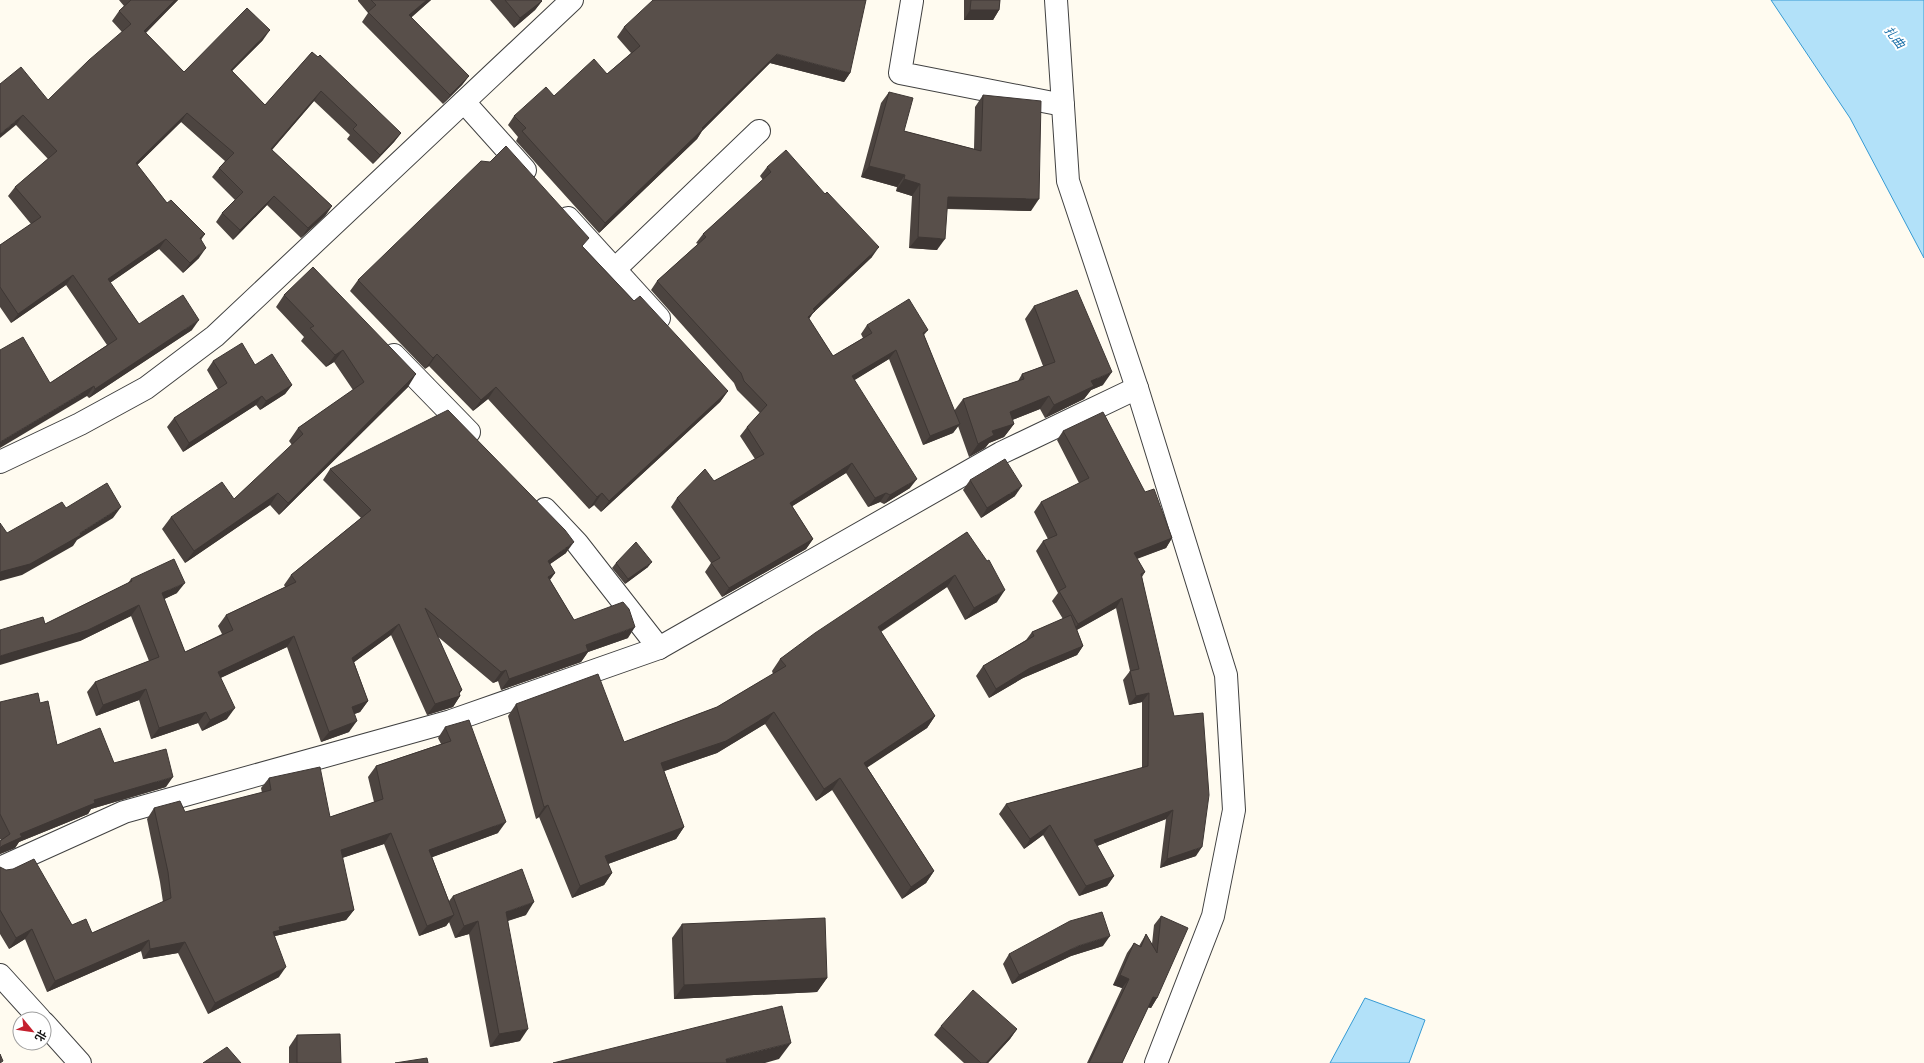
<svg xmlns="http://www.w3.org/2000/svg" width="1924" height="1063" font-family="'Noto Serif','Noto Sans SC',serif">
  <style>
    .water { fill: #b2e1f9; stroke: #369ad3 }
    .lines { fill: none; stroke-linecap: round; stroke-linejoin: round }
    .minor-casing { stroke: #414141; stroke-width: 24 }
    .minor { stroke: #fff; stroke-width: 22 }
    .wall { fill: #4c4440 }
    .shaded-wall { fill: #3e3734 }
    .building { fill: #584f4a; stroke: #3e3734 }
    .labels { text-anchor: middle; dominant-baseline: central; stroke-width: 4; stroke-linejoin: round; paint-order: stroke }
    .water-label { font-size: 12px; font-style: italic; fill: #126ba6; stroke: #fff }
  </style>
  <rect width="100%" height="100%" fill="#fffbf0"/>
  <g class="water">
    <polygon points="1771,0 1924,0 1924,258 1850,118"/>
    <polygon points="1365,998 1425,1020 1409,1063 1330,1063"/>
  </g>
  <g class="lines">
    <defs>
      <g id="minor">
        <polyline points="1056,0 1068,181 1137,388 1226,675 1234,810 1213,916 1156,1063"/>
        <polyline points="912,1 900,73 1063,105"/>
        <polyline points="464,102 525,170"/>
        <polyline points="568,218 659,318"/>
        <polyline points="615,269 759,131"/>
        <polyline points="394,355 469,432"/>
        <polyline points="0,462 80,424 146,388 215,336 572,0"/>
        <polyline points="545,509 577,543 659,648"/>
        <polyline points="0,868 124,812 451,721 659,648 1001,453 1137,388"/>
        <polyline points="0,975 40,1019"/>
        <polyline points="44,1023 80,1063"/>
      </g>
    </defs>
    <use href="#minor" class="minor-casing"/>
    <use href="#minor" class="minor"/>
  </g>
  <g class="wall">
    <polygon points="119,0 178,0 146,33 184,72 263,40 232,71 265,105 312,52 401,133 394,142 373,164 347,139 350,135 314,101 272,150 332,206 325,216 301,238 267,205 233,240 216,222 222,213 235,200 212,177 219,168 225,161 181,122 137,165 167,203 205,234 201,240 199,258 183,273 159,249 110,283 139,324 192,330 89,398 87,396 50,383 107,345 66,285 11,323 0,307 0,245 31,224 8,196 15,187 48,159 16,125 0,84 48,100 122,32 112,21 119,11 124,6"/>
    <polygon points="358,0 431,0 411,17 469,76 462,85 443,104 362,22 368,13 358,1"/>
    <polygon points="490,0 541,0 542,1 535,10 514,28"/>
    <polygon points="964,0 1000,0 999,10 993,20 964,20"/>
    <polygon points="624,27 850,73 844,82 770,63 702,131 697,139 599,233 516,141 518,137 508,125 514,116 554,96 607,74 631,53 617,37"/>
    <polygon points="889,92 904,131 974,149 975,107 983,95 1031,211 947,209 937,250 909,248 912,196 896,191 897,187 861,177 881,103"/>
    <polygon points="767,167 872,257 813,313 809,319 833,356 863,338 861,334 867,325 928,330 924,335 954,411 963,399 1018,381 1022,374 1043,366 1025,319 1034,306 1103,385 1091,390 1084,399 1045,418 1040,409 1012,420 1014,424 1004,437 989,443 985,448 969,457 958,426 953,433 923,445 889,359 854,380 910,488 884,504 880,502 868,507 846,473 792,506 813,539 806,549 722,597 705,572 711,563 671,507 677,498 714,481 755,459 740,436 747,427 760,413 737,390 734,383 651,290 657,281 698,244 696,243 703,234 763,180 760,176"/>
    <polygon points="583,247 634,301 728,391 720,402 601,512 594,505 589,509 488,399 473,411 429,366 425,369 350,291 358,280"/>
    <polygon points="284,295 408,387 279,515 270,505 185,563 162,529 171,517 234,499 292,445 289,441 298,428 353,390 334,362 326,367 301,341 304,337 276,307"/>
    <polygon points="213,361 255,365 292,385 285,394 260,410 256,405 183,452 167,427 174,418 218,389 207,370"/>
    <polygon points="1063,431 1145,492 1172,538 1166,548 1137,559 1145,572 1142,577 1196,856 1160,868 1166,819 1097,846 1114,876 1107,886 1079,896 1043,835 1024,849 999,814 1006,804 1142,768 1142,702 1129,705 1123,680 1130,671 1116,608 1077,630 1083,646 1077,655 1023,678 989,698 976,676 983,666 1026,640 1032,632 1063,619 1052,601 1058,593 1036,551 1043,541 1048,539 1034,512 1041,502 1079,483 1057,440"/>
    <polygon points="330,469 566,553 550,564 555,573 550,580 574,620 628,638 588,652 581,662 501,690 498,681 493,683 437,636 462,690 459,694 460,696 453,707 427,715 391,635 354,662 368,701 360,712 354,714 349,732 321,742 287,647 220,678 227,719 202,731 198,723 151,739 139,700 96,716 87,692 95,682 149,661 131,616 80,641 45,624 128,583 131,579 177,593 164,599 185,652 222,634 218,626 226,615 285,587 284,585 291,575 361,518 323,480"/>
    <polygon points="970,480 1015,496 981,518 963,490"/>
    <polygon points="967,532 997,602 965,620 947,587 881,632 935,716 927,728 867,767 934,871 926,883 902,899 832,790 816,801 765,724 717,753 664,771 684,827 676,839 608,864 612,873 604,885 572,898 539,817 536,819 508,716 516,704 624,742 717,707 773,674 772,671 780,659"/>
    <polygon points="616,563 648,567 625,584 612,568"/>
    <polygon points="0,702 40,703 57,745 114,763 166,787 91,809 88,814 19,842 15,848 0,854 0,841 1,840 0,839"/>
    <polygon points="445,727 498,833 432,857 449,901 453,896 526,915 508,921 520,1041 490,1047 469,934 455,938 449,922 446,926 419,936 384,844 342,858 354,910 346,920 275,936 279,977 208,1014 178,953 143,959 141,951 47,992 25,939 9,949 0,934 0,867 72,925 92,933 163,902 160,882 147,819 154,808 185,812 262,793 261,788 269,778 330,817 374,802 368,777 376,766 441,744 438,738"/>
    <polygon points="1161,916 1157,998 1151,1008 1148,1007 1122,1063 1087,1063 1122,988 1113,985 1127,953 1134,943 1139,946 1146,934 1152,944 1154,925"/>
    <polygon points="682,924 827,978 817,992 674,999 672,938"/>
    <polygon points="1103,946 1071,956 1012,984 1003,964 1009,954"/>
    <polygon points="941,1026 1017,1029 1010,1039 988,1063 964,1063 934,1035"/>
    <polygon points="297,1035 341,1063 289,1063 289,1047"/>
  </g>
  <g class="shaded-wall">
    <polygon points="175,0 178,0 137,41 144,31"/>
    <polygon points="427,0 431,0 403,25 409,15"/>
    <polygon points="542,1 535,10 514,28 520,18"/>
    <polygon points="970,10 999,10 993,20 964,20"/>
    <polygon points="270,30 263,40 224,79 231,70"/>
    <polygon points="777,54 850,73 844,82 770,63 702,131 697,139 599,233 605,223 702,128"/>
    <polygon points="469,76 462,85 443,104 450,95"/>
    <polygon points="321,91 314,101 264,159 271,149"/>
    <polygon points="187,113 181,122 129,173 136,163"/>
    <polygon points="23,115 16,125 0,138 0,134"/>
    <polygon points="401,133 394,142 373,164 380,155"/>
    <polygon points="869,166 905,175 897,187 861,177"/>
    <polygon points="904,179 920,184 912,196 896,191"/>
    <polygon points="274,196 267,205 233,240 240,230"/>
    <polygon points="948,197 1039,199 1031,211 940,208"/>
    <polygon points="332,206 325,216 301,238 308,228"/>
    <polygon points="918,237 945,239 937,250 909,248"/>
    <polygon points="166,239 159,249 101,289 108,279"/>
    <polygon points="879,247 872,257 813,313 808,320 801,326 813,309"/>
    <polygon points="206,248 199,258 183,273 190,263"/>
    <polygon points="73,275 66,285 11,323 18,314"/>
    <polygon points="199,320 192,330 89,398 95,389"/>
    <polygon points="343,350 334,362 326,367 335,355"/>
    <polygon points="896,350 889,359 845,386 852,376"/>
    <polygon points="437,354 429,366 425,369 433,358"/>
    <polygon points="1112,372 1103,385 1091,390 1084,399 1045,418 1054,405 1091,381"/>
    <polygon points="416,374 408,387 279,515 288,503"/>
    <polygon points="292,385 285,394 260,410 266,401"/>
    <polygon points="94,386 87,396 0,448 0,442"/>
    <polygon points="496,387 488,399 473,411 481,400"/>
    <polygon points="728,391 720,402 601,512 609,501"/>
    <polygon points="262,396 256,405 183,452 189,443"/>
    <polygon points="1049,396 1040,409 1000,425 1010,412"/>
    <polygon points="960,424 953,433 923,445 930,436"/>
    <polygon points="1014,424 1004,437 989,443 985,448 969,457 978,444 992,431"/>
    <polygon points="852,463 846,473 783,512 790,503"/>
    <polygon points="917,479 910,488 884,504 890,495"/>
    <polygon points="1022,486 1015,496 981,518 987,508"/>
    <polygon points="278,493 270,505 185,563 194,551"/>
    <polygon points="602,493 594,505 589,509 597,497"/>
    <polygon points="886,493 880,502 868,507 875,498"/>
    <polygon points="121,507 113,518 77,540 73,546 22,575 0,581 0,572 80,533"/>
    <polygon points="1172,538 1166,548 1127,562 1134,553"/>
    <polygon points="813,539 806,549 722,597 729,588"/>
    <polygon points="574,542 566,553 540,571 548,561"/>
    <polygon points="652,562 648,567 625,584 628,579"/>
    <polygon points="555,573 547,583 548,577"/>
    <polygon points="955,575 947,587 869,639 878,627"/>
    <polygon points="185,583 177,593 154,604 162,593"/>
    <polygon points="1005,590 997,602 965,620 974,608"/>
    <polygon points="1122,598 1116,608 1071,633 1078,624"/>
    <polygon points="139,605 131,616 80,641 0,665 0,656"/>
    <polygon points="399,624 391,635 345,669 352,658"/>
    <polygon points="635,627 628,638 588,652 581,662 501,690 509,679 586,645"/>
    <polygon points="294,636 287,647 210,683 218,672"/>
    <polygon points="1083,646 1077,655 1023,678 989,698 996,689 1030,668"/>
    <polygon points="506,670 498,681 493,683 501,672"/>
    <polygon points="146,689 139,700 96,716 103,705"/>
    <polygon points="462,690 457,697 460,696 453,707 427,715 435,704"/>
    <polygon points="1149,693 1142,702 1129,705 1136,696"/>
    <polygon points="368,701 360,712 344,718 352,707"/>
    <polygon points="235,708 227,719 202,731 210,720"/>
    <polygon points="206,712 198,723 151,739 159,728"/>
    <polygon points="774,712 765,724 717,753 653,775 661,763"/>
    <polygon points="935,716 927,728 856,775 864,763"/>
    <polygon points="357,721 349,732 321,742 329,732"/>
    <polygon points="173,777 166,787 91,809 88,814 19,842 15,848 0,854 0,848 20,834 94,800"/>
    <polygon points="840,778 832,790 816,801 824,789"/>
    <polygon points="548,805 539,817 536,819 544,807"/>
    <polygon points="1173,810 1166,819 1087,850 1094,840"/>
    <polygon points="506,822 498,833 422,861 429,850"/>
    <polygon points="1050,825 1043,835 1024,849 1030,839"/>
    <polygon points="684,827 676,839 597,868 605,856"/>
    <polygon points="391,833 384,844 333,861 341,850"/>
    <polygon points="1202,847 1196,856 1160,868 1167,859"/>
    <polygon points="934,871 926,883 902,899 911,887"/>
    <polygon points="612,873 604,885 572,898 580,886"/>
    <polygon points="1114,876 1107,886 1079,896 1086,886"/>
    <polygon points="534,902 526,915 497,924 506,912"/>
    <polygon points="354,910 346,920 275,936 272,941 273,932 279,927"/>
    <polygon points="454,915 446,926 419,936 427,926"/>
    <polygon points="478,921 469,934 455,938 464,926"/>
    <polygon points="32,929 25,939 9,949 16,938"/>
    <polygon points="1110,936 1103,946 1071,956 1012,984 1019,975 1078,946"/>
    <polygon points="149,940 141,951 47,992 55,981"/>
    <polygon points="185,942 178,953 143,959 150,949"/>
    <polygon points="286,967 279,977 208,1014 215,1003"/>
    <polygon points="1120,975 1129,979 1122,988 1113,985"/>
    <polygon points="827,978 817,992 674,999 684,985"/>
    <polygon points="1153,997 1157,998 1151,1008 1146,1007"/>
    <polygon points="528,1029 520,1041 490,1047 499,1034"/>
    <polygon points="1017,1029 1010,1039 988,1063 986,1063"/>
    <polygon points="791,1043 779,1059 765,1063 723,1063 726,1059"/>
  </g>
  <g class="building">
    <polygon points="131,0 175,0 144,31 184,72 247,8 270,30 231,70 265,105 312,52 318,57 320,55 401,133 380,155 353,129 357,125 321,91 271,149 332,206 308,228 274,196 240,230 222,213 243,192 219,168 234,153 187,113 136,163 167,203 171,200 205,234 200,238 206,248 190,263 166,239 108,279 139,324 183,295 199,320 95,389 94,386 0,442 0,350 23,337 50,383 117,339 73,275 18,314 0,287 0,245 41,217 15,187 57,151 23,115 0,134 0,84 21,67 48,100 89,60 131,24 119,11"/>
    <polygon points="371,0 427,0 409,15 469,76 450,95 368,12 376,5"/>
    <polygon points="505,0 541,0 542,1 520,18"/>
    <polygon points="653,0 866,0 850,73 777,54 702,128 703,129 605,223 522,131 526,128 514,116 546,87 554,96 594,59 607,74 640,46 624,27"/>
    <polygon points="971,0 1000,0 999,10 970,10"/>
    <polygon points="889,92 913,98 904,131 981,151 983,95 1041,101 1039,199 948,197 945,239 918,237 920,184 904,179 905,175 869,166"/>
    <polygon points="506,146 589,238 582,246 634,301 640,296 728,391 609,501 602,493 597,497 496,387 481,400 437,354 433,358 358,280 481,161 490,162"/>
    <polygon points="786,150 825,194 827,192 879,247 813,309 815,311 808,317 833,356 872,333 867,325 909,299 928,330 923,333 960,424 930,436 896,350 852,376 917,479 890,495 886,493 875,498 852,463 790,503 813,539 729,588 711,563 720,558 677,498 705,469 714,481 764,454 747,427 767,405 744,381 741,373 657,281 706,237 703,234 771,172 767,167"/>
    <polygon points="313,267 416,374 288,503 278,493 194,551 171,517 222,482 234,499 303,434 298,428 364,382 343,350 335,355 310,328 314,326 284,295"/>
    <polygon points="1077,290 1112,372 1091,381 1094,386 1054,405 1049,396 1010,412 1014,424 992,431 994,435 978,444 963,399 1024,379 1022,374 1055,362 1034,306"/>
    <polygon points="242,343 255,365 272,354 292,385 266,401 262,396 189,443 174,418 227,383 213,361"/>
    <polygon points="448,410 565,530 574,542 548,561 555,573 548,577 574,620 623,602 629,609 635,627 586,645 588,651 509,679 506,670 501,672 425,608 462,690 459,692 460,696 435,704 399,624 352,658 368,701 352,707 357,721 329,732 294,636 218,672 235,708 210,720 206,712 159,728 146,689 103,705 95,682 159,657 139,605 88,630 0,656 0,630 43,617 45,624 132,581 131,579 174,559 185,583 162,593 185,652 233,630 226,615 296,582 291,575 371,510 330,469"/>
    <polygon points="1103,412 1145,492 1154,489 1172,538 1134,553 1145,572 1141,574 1174,716 1203,713 1209,795 1202,847 1167,859 1173,810 1094,840 1114,876 1086,886 1050,825 1030,839 1006,804 1148,766 1149,693 1136,696 1130,671 1139,669 1122,598 1078,624 1059,591 1066,587 1043,541 1057,535 1041,502 1089,478 1063,431"/>
    <polygon points="1005,459 1022,486 987,508 970,480"/>
    <polygon points="107,483 121,507 80,533 81,535 30,564 0,572 0,523 7,533 62,502 66,508"/>
    <polygon points="967,532 987,561 989,560 1005,590 974,608 955,575 878,627 935,716 864,763 934,871 911,887 840,778 824,789 774,712 726,741 661,763 684,827 605,856 612,873 580,886 548,805 544,807 516,704 598,674 624,742 717,707 786,666 780,659 815,633"/>
    <polygon points="636,542 652,562 628,579 616,563"/>
    <polygon points="1071,615 1083,646 1030,668 996,689 983,666 1034,636 1032,632"/>
    <polygon points="38,693 40,703 48,701 57,745 100,728 114,763 166,749 173,777 94,800 95,803 20,834 22,837 2,846 0,848 0,841 10,834 0,814 0,702"/>
    <polygon points="469,720 506,822 429,850 454,915 427,926 391,833 341,850 354,910 279,927 280,930 273,932 286,967 215,1003 185,942 150,949 149,940 55,981 32,929 16,938 0,910 0,867 6,870 13,869 34,859 72,925 86,919 92,933 171,898 168,872 154,808 180,801 185,812 271,790 269,778 320,767 330,817 383,799 376,766 451,741 445,727"/>
    <polygon points="522,869 534,902 506,912 528,1029 499,1034 478,921 464,926 453,896"/>
    <polygon points="1102,912 1110,936 1078,946 1019,975 1009,954 1070,921"/>
    <polygon points="1161,916 1188,928 1157,998 1153,997 1122,1063 1089,1063 1129,979 1120,975 1134,943 1141,947 1146,934 1157,953"/>
    <polygon points="825,918 827,978 684,985 682,924"/>
    <polygon points="973,990 1017,1029 986,1063 981,1063 941,1026"/>
    <polygon points="782,1006 791,1043 726,1059 727,1063 553,1063"/>
    <polygon points="340,1034 341,1063 297,1063 297,1035"/>
    <polygon points="227,1047 241,1063 203,1063"/>
    <polygon points="0,1054 3,1061 0,1063"/>
    <polygon points="427,1058 428,1063 395,1063"/>
  </g>
  <g class="labels">
    <g class="water-label">
      <text transform="translate(1895 37) rotate(52)">扎曲</text>
    </g>
  </g>
  <g transform="translate(32 1031) rotate(119)"><circle r="19" fill="#ffffff" stroke="#9f9f9f"/>
  <path d="M0-3L7 15L0 10L-7 15Z" fill="#c5202e"/>
  <text y="-6" font-size="11" font-weight="bold" text-anchor="middle" fill="#0e0e0e">北</text>
  </g>
</svg>
